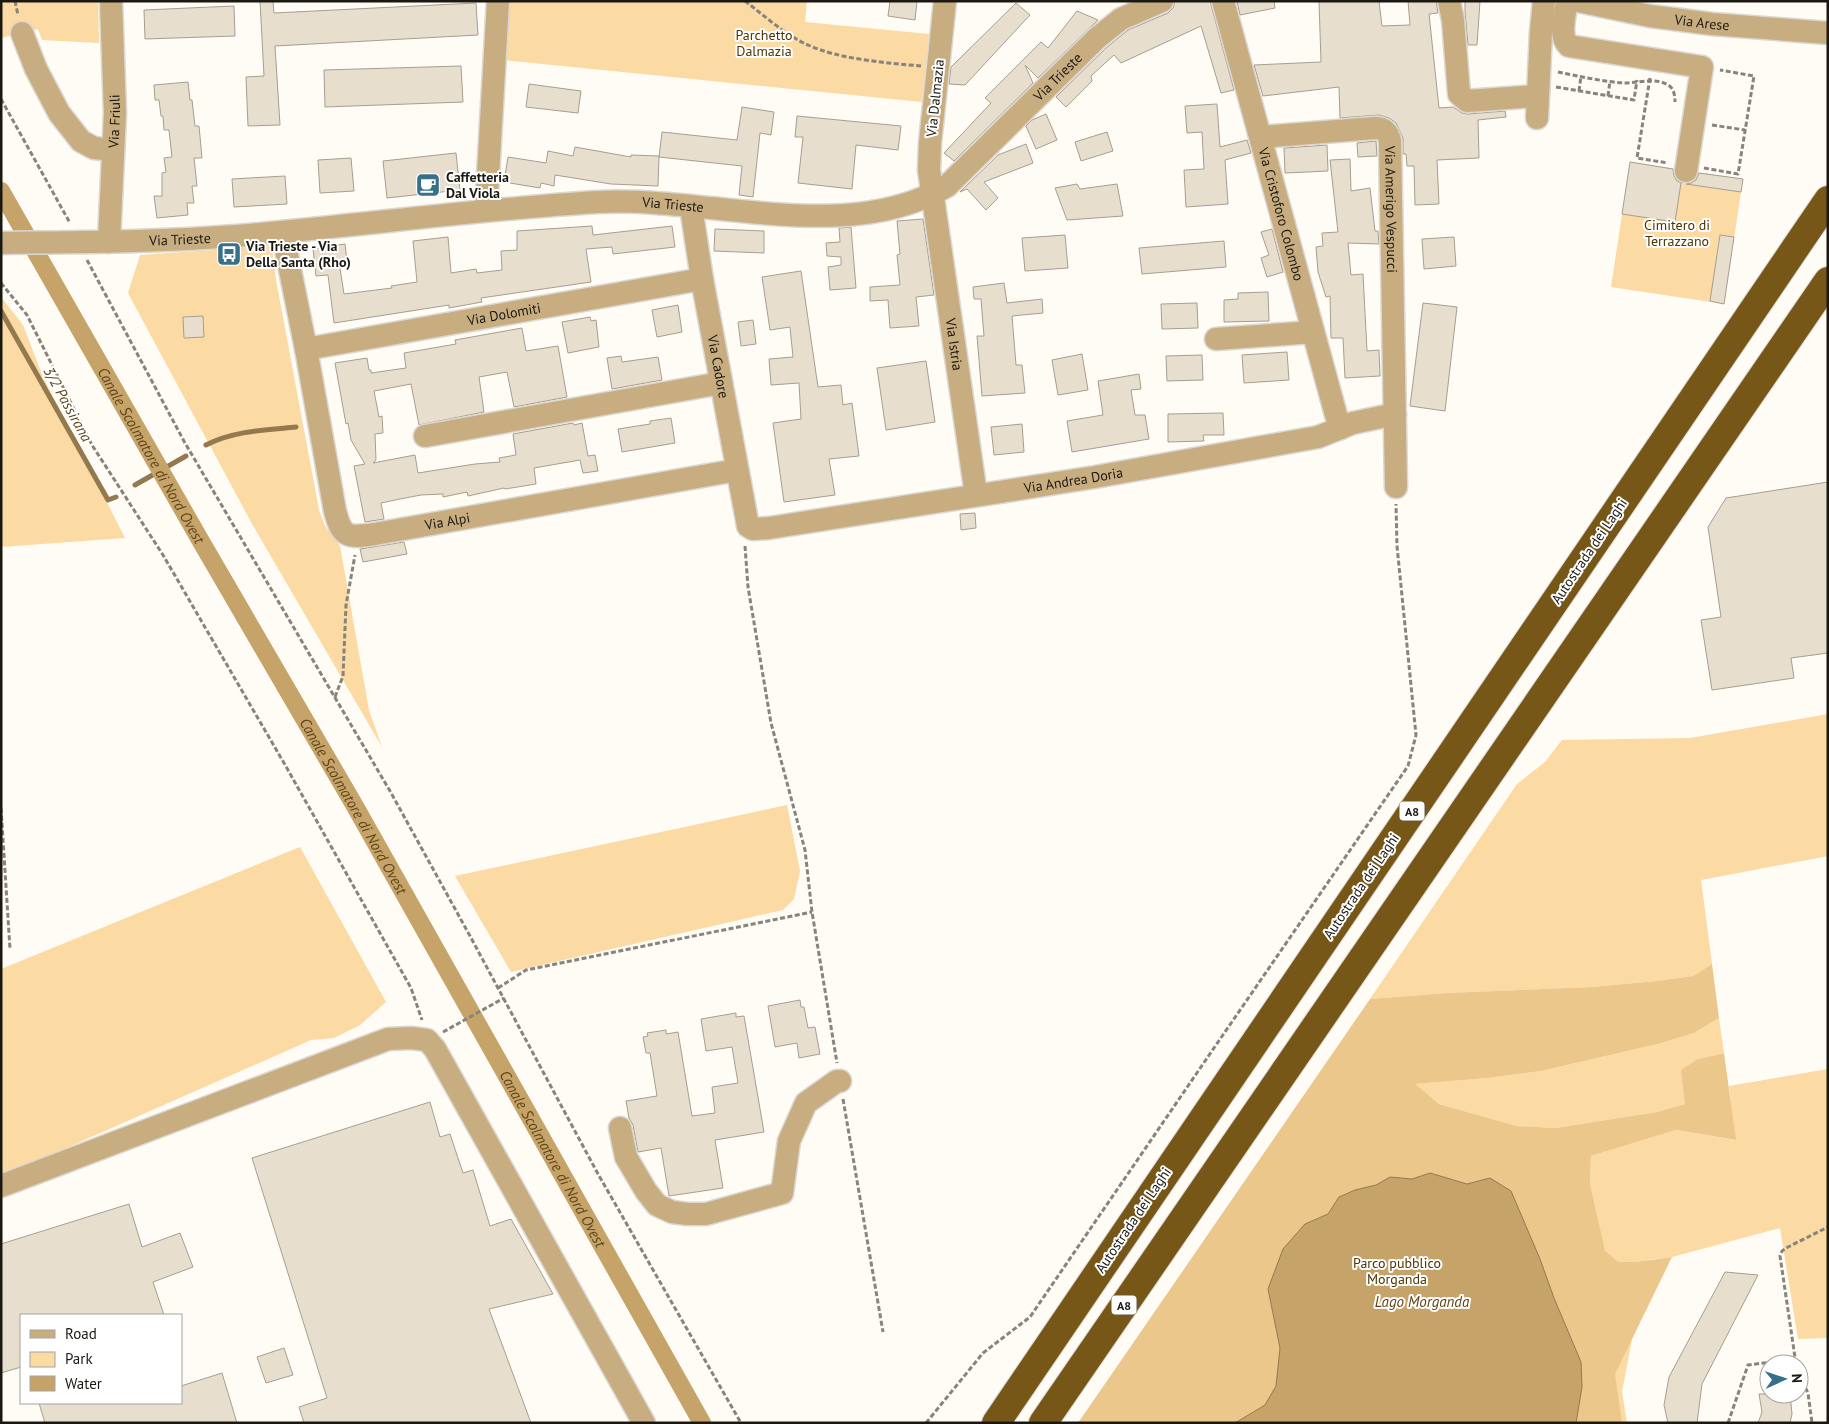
<svg xmlns="http://www.w3.org/2000/svg" width="1829" height="1424" font-family="'PT Sans',sans-serif">
  <style>
    .green { fill: #fbdaa3 }
    .forest { fill: #ebc78b }
    .water { fill: #c6a368; stroke: #93794e }
    .lines { fill: none; stroke-linecap: round; stroke-linejoin: round }
    .stream { stroke: #93794e; stroke-width: 5 }
    .canal { stroke: #c6a368; stroke-width: 18 }
    .building { fill: #e7dece; stroke: #a79e90 }
    .minor-casing { stroke: #dbd7d1; stroke-width: 25 }
    .highway-casing { stroke: #dbd7d1; stroke-width: 30 }
    .path { stroke: #87837d; stroke-width: 3; stroke-dasharray: 5 2.5; stroke-linecap: butt }
    .minor { stroke: #c8ad81; stroke-width: 22 }
    .highway { stroke: #775718; stroke-width: 28 }
    .labels { text-anchor: middle; dominant-baseline: central; stroke-width: 4; stroke-linejoin: round; paint-order: stroke }
    .shield { fill: #fff; stroke: #5f5d59; stroke-width: 1 }
    .shield-label { font-size: 12px; font-weight: bold; fill: #1b1812 }
    .street-label { font-size: 14px; fill: #1b1812; stroke: #fff }
    .park-label { font-size: 14px; fill: #4d3502; stroke: #fff }
    .poi-label { font-size: 14px; font-weight: bold; fill: #1b1812; stroke: #fff; text-anchor: start }
    .water-label { font-size: 15px; font-style: italic; fill: #5f4619; stroke: #fff }
  </style>
  <rect width="100%" height="100%" fill="#fffbf5"/>
  <g class="green">
    <polygon points="1,1 98,1 99,43 42,40 38,29 1,38"/>
    <polygon points="506,1 807,1 805,22 929,34 922,102 503,60"/>
    <polygon points="1630,162 1743,179 1724,304 1611,287"/>
    <polygon points="272,246 276,280 319,510 325,526 340,546 369,710 382,747 251,522 128,293 140,255"/>
    <polygon points="1,297 23,325 43,377 125,538 1,547"/>
    <polygon points="1828,714 1828,856 1701,880 1712,964 1693,976 1657,981 1591,987 1446,993 1370,999 1517,784 1545,762 1562,740 1690,738"/>
    <polygon points="787,805 800,871 794,899 783,910 511,972 455,876"/>
    <polygon points="300,847 386,1002 360,1025 334,1038 311,1040 30,1164 1,1173 1,969"/>
    <polygon points="1719,1018 1724,1053 1698,1059 1685,1104 1657,1112 1555,1128 1517,1126 1439,1104 1414,1084 1488,1078 1541,1071 1658,1044 1694,1033"/>
    <polygon points="1828,1069 1828,1338 1798,1339 1780,1228 1672,1257 1647,1260 1622,1392 1627,1423 1098,1423 1598,1222 1590,1184 1591,1156 1676,1130 1735,1140 1729,1086"/>
  </g>
  <polygon class="forest" points="1712,964 1719,1018 1694,1033 1658,1044 1541,1071 1488,1078 1415,1084 1439,1104 1517,1126 1555,1128 1657,1112 1685,1104 1681,1070 1698,1059 1724,1053 1736,1140 1676,1130 1591,1156 1590,1184 1605,1251 1618,1262 1637,1262 1672,1257 1615,1374 1622,1423 1576,1423 1582,1387 1581,1362 1554,1298 1540,1259 1490,1178 1467,1184 1430,1173 1412,1179 1390,1177 1376,1185 1355,1190 1339,1197 1328,1214 1305,1224 1268,1289 1280,1348 1276,1386 1265,1405 1235,1423 1078,1423 1370,999 1446,993 1591,987 1657,981 1693,976"/>
  <polygon class="water" points="1430,1173 1467,1184 1490,1178 1511,1191 1540,1259 1554,1298 1581,1362 1582,1387 1576,1423 1235,1423 1265,1405 1276,1386 1280,1348 1268,1289 1283,1249 1305,1224 1328,1214 1339,1197 1355,1190 1376,1185 1390,1177 1412,1179"/>
  <g class="lines">
    <g class="stream">
      <polyline points="1,311 108,500 116,497"/>
      <path d="M 206,445 C 233,431 265,430 296,427"/>
      <polyline points="135,485 186,456"/>
    </g>
    <path class="canal" id="s1" d="M 1,191 L 199,538 L 356,808 L 702,1423"/>
  </g>
  <g class="building">
    <polygon points="260,1 273,1 274,13 476,3 478,35 275,46 280,125 248,126 246,77 264,76"/>
    <polygon points="890,1 917,1 915,20 888,16"/>
    <polygon points="1175,1 1210,1 1234,90 1221,93 1201,26 1121,63 1114,55 1091,76 1092,81 1066,107 1056,97 1106,48 1128,30 1168,13 1173,8"/>
    <polygon points="1237,1 1274,1 1275,8 1240,15"/>
    <polygon points="1319,1 1379,1 1382,26 1410,25 1408,1 1436,1 1438,13 1429,14 1439,108 1453,107 1462,113 1468,114 1505,111 1506,117 1478,120 1479,158 1437,160 1439,204 1415,205 1414,166 1407,166 1406,154 1403,154 1403,138 1396,123 1389,118 1379,115 1340,118 1339,87 1263,96 1254,65 1321,62"/>
    <polygon points="1465,1 1480,1 1477,45 1468,45 1465,12"/>
    <polygon points="1016,3 1030,15 965,85 949,84 951,67"/>
    <polygon points="234,6 235,36 145,39 144,10"/>
    <polygon points="1077,11 1098,20 1038,78 1025,65 1033,83 954,161 944,153 991,103 985,98 1041,42 1048,48"/>
    <polygon points="461,66 463,102 325,107 324,70"/>
    <polygon points="188,82 190,100 192,100 195,126 199,126 202,158 194,158 197,186 192,186 194,203 187,203 188,215 157,218 154,196 162,196 162,173 166,172 164,158 172,157 169,130 164,130 163,116 161,116 159,100 155,100 154,85"/>
    <polygon points="529,84 581,91 578,113 526,107"/>
    <polygon points="1217,104 1220,147 1247,140 1251,153 1225,160 1228,204 1186,207 1184,170 1204,169 1202,132 1187,133 1185,106"/>
    <polygon points="742,107 774,112 771,135 760,133 753,197 739,195 742,166 659,157 662,132 737,140"/>
    <polygon points="1046,114 1057,140 1036,149 1026,126 1032,120"/>
    <polygon points="797,116 901,126 898,150 856,145 852,189 798,183 803,137 795,137"/>
    <polygon points="1107,132 1113,151 1081,161 1075,142"/>
    <polygon points="1376,141 1377,156 1358,157 1357,143"/>
    <polygon points="1026,144 1033,163 984,182 998,198 986,210 967,189 960,192 998,155"/>
    <polygon points="1327,145 1328,171 1285,173 1284,148"/>
    <polygon points="575,147 631,157 631,155 659,156 658,186 611,184 555,175 554,186 541,183 540,188 504,182 508,157 546,163 548,151 573,156"/>
    <polygon points="456,153 460,190 387,198 383,161"/>
    <polygon points="351,158 354,191 320,193 318,160"/>
    <polygon points="1350,159 1351,191 1370,188 1375,231 1378,231 1379,244 1348,243 1351,275 1363,274 1367,351 1379,350 1380,376 1345,378 1343,338 1331,338 1330,296 1326,297 1318,272 1316,247 1323,246 1322,233 1338,232 1330,160"/>
    <polygon points="1630,162 1673,169 1674,176 1677,181 1682,183 1681,183 1675,222 1622,214"/>
    <polygon points="1699,173 1743,179 1741,192 1686,184 1691,183 1696,180"/>
    <polygon points="285,176 287,204 234,207 232,179"/>
    <polygon points="1077,184 1080,189 1117,184 1123,216 1067,220 1055,188"/>
    <polygon points="923,219 934,295 916,297 919,326 890,328 888,300 870,301 870,287 900,285 897,255 900,254 897,221"/>
    <polygon points="592,226 593,235 672,226 675,247 613,254 612,247 586,249 591,282 481,298 482,302 449,308 449,305 334,323 328,275 316,276 313,249 345,244 347,261 339,262 344,294 392,288 391,286 417,282 413,241 448,237 451,273 476,269 477,273 502,270 501,251 517,250 517,231"/>
    <polygon points="851,227 856,288 830,290 828,267 841,265 841,257 827,256 826,243 840,242 839,228"/>
    <polygon points="715,229 764,231 764,253 714,251"/>
    <polygon points="1272,229 1283,272 1267,277 1261,258 1269,255 1261,232"/>
    <polygon points="1065,235 1068,268 1025,271 1022,238"/>
    <polygon points="1720,235 1734,237 1724,304 1710,301"/>
    <polygon points="1454,237 1456,266 1424,269 1422,239"/>
    <polygon points="1224,241 1226,267 1142,274 1139,248"/>
    <polygon points="801,271 818,387 841,385 843,405 852,403 859,456 829,459 835,495 784,502 773,423 801,419 799,383 771,385 769,359 793,357 790,327 770,330 762,277"/>
    <polygon points="1004,283 1007,303 1042,299 1043,313 1012,316 1016,365 1022,365 1025,393 982,396 977,336 984,336 981,299 974,299 973,287"/>
    <polygon points="1268,292 1269,321 1224,322 1224,300 1238,299 1238,293"/>
    <polygon points="1197,303 1198,328 1162,329 1161,304"/>
    <polygon points="1423,303 1457,307 1445,411 1410,406"/>
    <polygon points="678,305 682,332 657,337 652,310"/>
    <polygon points="203,316 204,337 184,338 183,317"/>
    <polygon points="590,317 591,321 596,320 599,347 568,353 562,322"/>
    <polygon points="753,320 756,344 741,346 738,322"/>
    <polygon points="522,328 526,351 558,346 567,397 514,407 507,372 479,377 484,412 419,425 411,384 374,391 379,417 382,416 383,433 375,434 376,460 373,463 415,455 418,473 475,464 500,462 499,458 516,455 513,434 573,423 574,425 582,423 588,456 595,455 598,471 583,473 580,460 534,468 536,484 505,489 504,488 468,496 467,492 443,497 443,494 421,495 400,499 381,503 384,519 365,522 354,466 365,464 351,440 348,423 346,424 335,363 367,358 369,370 371,370 371,373 406,368 404,353 456,344 455,340"/>
    <polygon points="1287,352 1289,380 1244,383 1242,355"/>
    <polygon points="1082,354 1088,390 1058,395 1052,360"/>
    <polygon points="1202,355 1203,380 1167,381 1166,356"/>
    <polygon points="621,356 622,362 658,357 662,380 612,389 607,358"/>
    <polygon points="926,361 935,422 886,430 877,368"/>
    <polygon points="1139,374 1141,389 1131,390 1135,415 1145,415 1149,439 1072,452 1067,421 1103,415 1098,381"/>
    <polygon points="1223,413 1224,435 1203,435 1204,441 1168,442 1168,414"/>
    <polygon points="671,418 675,443 622,452 618,429 650,424 650,421"/>
    <polygon points="1022,424 1024,452 994,455 991,427"/>
    <polygon points="1828,482 1828,653 1791,658 1794,678 1712,690 1701,620 1721,617 1708,527 1726,498"/>
    <polygon points="975,513 976,528 961,530 960,514"/>
    <polygon points="404,542 407,554 363,562 360,549"/>
    <polygon points="800,1000 801,1007 804,1007 808,1028 815,1027 820,1054 799,1058 797,1043 775,1047 768,1006"/>
    <polygon points="736,1013 736,1017 744,1016 764,1132 715,1140 723,1188 669,1196 661,1148 638,1152 633,1125 629,1118 626,1101 657,1096 650,1053 646,1053 643,1037 648,1036 647,1033 666,1030 666,1034 678,1032 692,1116 715,1113 712,1087 738,1083 732,1047 706,1051 701,1019"/>
    <polygon points="430,1102 440,1137 450,1134 463,1173 473,1170 490,1226 511,1219 553,1294 489,1309 531,1423 304,1423 299,1407 327,1398 252,1158"/>
    <polygon points="129,1204 142,1247 180,1233 193,1267 153,1282 164,1315 21,1315 21,1367 1,1373 1,1244"/>
    <polygon points="1725,1272 1758,1275 1702,1384 1697,1423 1668,1423 1664,1405 1669,1377"/>
    <polygon points="284,1348 293,1375 266,1383 257,1357"/>
    <polygon points="222,1373 237,1423 45,1423 39,1403 181,1403 181,1386"/>
    <polygon points="1759,1394 1790,1394 1792,1414 1790,1423 1758,1423 1762,1412"/>
  </g>
  <g class="lines">
    <defs>
      <g id="minor">
        <path id="s2" d="M 945,1 L 930,143 L 929,170 L 976,495"/>
        <path id="s3" d="M 1223,1 L 1336,415 L 1341,428"/>
        <polyline points="1449,1 1453,20 1459,94 1467,101 1537,96"/>
        <path d="M 1567,1 C 1565,15 1558,36 1569,46 L 1702,67 L 1686,171"/>
        <path id="s4" d="M 1578,1 L 1650,16 L 1712,24 L 1828,33"/>
        <polyline points="22,33 36,69 59,113 81,141 94,148 113,150"/>
        <polyline points="1537,118 1541,31 1544,1"/>
        <path id="s5" d="M 1261,137 L 1375,128 C 1385,128 1388,132 1390,141 L 1396,487"/>
        <path id="s6" d="M 691,207 L 702,279 L 748,526 L 753,529 L 769,528 L 1095,477 L 1318,437 L 1353,423 L 1395,414"/>
        <polyline points="486,210 498,1"/>
        <path id="s7" d="M 284,232 L 287,255 L 306,349 L 335,511 C 342,538 348,538 375,534 L 737,470"/>
        <path id="s8" d="M 109,242 L 115,113 L 111,1"/>
        <path id="s9" d="M 1,243 C 79,242 158,242 236,236 C 357,226 477,209 598,202 C 709,196 847,246 947,186 L 1097,38 L 1121,19 L 1162,1"/>
        <polyline points="1216,339 1313,332"/>
        <path id="s10" d="M 306,349 L 702,279"/>
        <polyline points="425,436 721,383"/>
        <polyline points="620,1128 626,1157 646,1191 657,1205 672,1212 687,1214 706,1214 782,1193 789,1141 806,1103 837,1081 840,1081"/>
        <polyline points="1,1186 388,1039 411,1038 427,1040 435,1049 644,1423"/>
      </g>
      <g id="highway">
        <polyline points="996,1423 1828,200"/>
        <polyline points="1043,1423 1828,281"/>
      </g>
    </defs>
    <use href="#minor" class="minor-casing"/>
    <use href="#highway" class="highway-casing"/>
    <g class="path">
      <polyline points="15,1 18,15"/>
      <path d="M 745,1 C 765,16 785,35 808,45 C 838,59 887,63 921,66"/>
      <path d="M 1558,72 C 1578,76 1604,82 1625,83 C 1639,83 1655,77 1668,85 C 1674,88 1675,96 1675,102"/>
      <polyline points="1650,78 1637,158 1668,163"/>
      <polyline points="1556,87 1634,100 1637,80"/>
      <polyline points="1579,91 1581,76"/>
      <polyline points="1608,96 1610,81"/>
      <polyline points="1,99 70,223"/>
      <polyline points="1712,125 1745,130"/>
      <polyline points="1704,168 1738,174 1754,76 1720,70"/>
      <polyline points="87,260 185,443 390,791 470,936 598,1174 741,1423"/>
      <polyline points="1,283 27,315 92,445 163,555 284,763 411,988 422,1020"/>
      <polyline points="745,546 748,587 771,723 805,850 812,912 837,1063"/>
      <polyline points="335,697 343,676 346,605 355,555"/>
      <polyline points="1,808 10,949"/>
      <polyline points="498,988 526,970 812,912"/>
      <polyline points="443,1032 504,998"/>
      <polyline points="843,1099 883,1332"/>
      <polyline points="1796,1364 1780,1256 1782,1251 1788,1247 1828,1227"/>
      <polyline points="1799,1374 1808,1393 1812,1423"/>
      <polyline points="926,1423 983,1353 1030,1317 1216,1045 1408,766 1416,735 1397,546 1396,504"/>
      <polyline points="1728,1423 1748,1365 1795,1359"/>
    </g>
    <use href="#minor" class="minor"/>
    <use href="#highway" class="highway"/>
  </g>
  <defs>
    <symbol id="cafe-square" viewBox="-11 -11 22 22"><rect x="-9" y="-9" width="18" height="18" rx="4" fill="#377089" stroke="#fff"/><path d="M-5.5-4.5H6V0H3Q3 3.5 0 3.5H-2.5Q-5.5 3.5-5.5 0ZM3-3.2v2h1.7v-2ZM-6 4.5H4V6H-6Z" fill="#fff"/></symbol>
    <symbol id="bus-square" viewBox="-11 -11 22 22"><rect x="-9" y="-9" width="18" height="18" rx="4" fill="#377089" stroke="#fff"/><path d="M-5-6H5V4H4V6H2V4H-2V6H-4V4H-5ZM-3.5-4V0h7V-4ZM-3.5 1.2v1.5H-2V1.2ZM2 1.2v1.5H3.5V1.2Z" fill="#fff"/></symbol>
  </defs>
  <g fill-rule="evenodd">
    <use href="#cafe-square" x="414" y="171" width="28" height="28"/>
    <use href="#bus-square" x="215" y="240" width="28" height="28"/>
  </g>
  <g class="labels">
    <g class="shield">
      <rect x="1399.5" y="801.5" width="25" height="19" rx="4"/>
      <rect x="1111.5" y="1295.5" width="25" height="19" rx="4"/>
    </g>
    <g class="shield-label">
      <text x="1412" y="811">A8</text>
      <text x="1124" y="1305">A8</text>
    </g>
    <g class="street-label">
      <text stroke="none"><textPath href="#s4" startOffset="126">Via Arese</textPath></text>
      <text stroke="none"><textPath href="#s9" startOffset="1109">Via Trieste</textPath></text>
      <text transform="translate(935 98) rotate(-84)">Via Dalmazia</text>
      <text stroke="none"><textPath href="#s8" startOffset="121">Via Friuli</textPath></text>
      <text stroke="none"><textPath href="#s9" startOffset="674">Via Trieste</textPath></text>
      <text stroke="none"><textPath href="#s5" startOffset="205">Via Amerigo Vespucci</textPath></text>
      <text stroke="none"><textPath href="#s3" startOffset="221">Via Cristoforo Colombo</textPath></text>
      <text stroke="none"><textPath href="#s9" startOffset="179">Via Trieste</textPath></text>
      <text stroke="none"><textPath href="#s10" startOffset="201">Via Dolomiti</textPath></text>
      <text stroke="none"><textPath href="#s2" startOffset="346">Via Istria</textPath></text>
      <text stroke="none"><textPath href="#s6" startOffset="162">Via Cadore</textPath></text>
      <text stroke="none"><textPath href="#s6" startOffset="654">Via Andrea Doria</textPath></text>
      <text stroke="none"><textPath href="#s7" startOffset="412">Via Alpi</textPath></text>
      <text transform="translate(1589 551) rotate(-56)">Autostrada dei Laghi</text>
      <text transform="translate(1361 886) rotate(-56)">Autostrada dei Laghi</text>
      <text transform="translate(1133 1220) rotate(-56)">Autostrada dei Laghi</text>
    </g>
    <g class="park-label">
      <text x="764" y="35">Parchetto<tspan x="764" dy="16">Dalmazia</tspan></text>
      <text x="1677" y="225">Cimitero di<tspan x="1677" dy="16">Terrazzano</tspan></text>
      <text x="1397" y="1263">Parco pubblico<tspan x="1397" dy="16">Morganda</tspan></text>
    </g>
    <g class="poi-label">
      <text x="446" y="177">Caffetteria<tspan x="446" dy="16">Dal Viola</tspan></text>
      <text x="246" y="246">Via Trieste - Via<tspan x="246" dy="16">Della Santa (Rho)</tspan></text>
    </g>
    <g class="water-label">
      <text transform="translate(68 404) rotate(61)">3/2 Passirana</text>
      <text stroke="none"><textPath href="#s1" startOffset="304">Canale Scolmatore di Nord Ovest</textPath></text>
      <text stroke="none"><textPath href="#s1" startOffset="709">Canale Scolmatore di Nord Ovest</textPath></text>
      <text stroke="none"><textPath href="#s1" startOffset="1114">Canale Scolmatore di Nord Ovest</textPath></text>
      <text x="1422" y="1301">Lago Morganda</text>
    </g>
  </g>
  <rect width="1829" height="1424" fill="none" stroke="#1b1812" stroke-width="5"/>
  <rect x="20" y="1314" width="162" height="90" fill="#ffffff" stroke="#a4a3a0"/>
  <rect x="30" y="1330" width="25" height="8" fill="#c8ad81" stroke="#a4a3a0"/>
  <text x="65" y="1339" font-size="15" fill="#1b1812">Road</text>
  <rect x="30" y="1352" width="25" height="15" fill="#fbdaa3" stroke="#a4a3a0"/>
  <text x="65" y="1364" font-size="15" fill="#1b1812">Park</text>
  <rect x="30" y="1376" width="25" height="15" fill="#c6a368" stroke="#a4a3a0"/>
  <text x="65" y="1389" font-size="15" fill="#1b1812">Water</text>
  <g transform="translate(1784 1379) rotate(87)"><circle r="24" fill="#ffffff" stroke="#a4a3a0"/>
  <path d="M0-4L9 19L0 12L-9 19Z" fill="#377089"/>
  <text y="-8" font-size="14" font-weight="bold" text-anchor="middle" fill="#1b1812">N</text>
  </g>
</svg>
